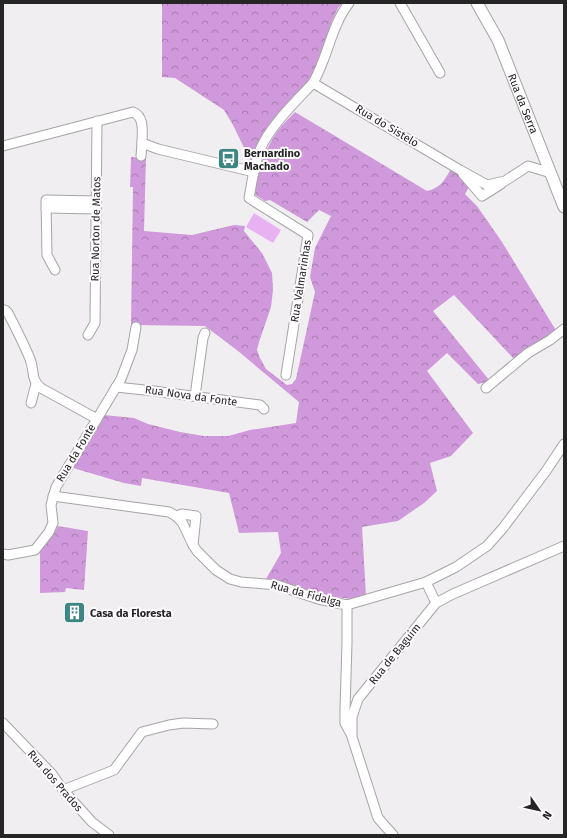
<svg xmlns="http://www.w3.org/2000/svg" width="567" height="838" font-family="'Fira Sans',sans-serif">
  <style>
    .forest { fill: url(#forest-crowns) }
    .green { fill: #e8b2f2 }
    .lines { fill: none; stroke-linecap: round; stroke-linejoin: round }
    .minor-casing { stroke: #a6a4a7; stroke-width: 11 }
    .major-casing { stroke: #a6a4a7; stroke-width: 13 }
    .minor { stroke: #fff; stroke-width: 9 }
    .major { stroke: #fff; stroke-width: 11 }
    .labels { text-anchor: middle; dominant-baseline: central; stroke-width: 4; stroke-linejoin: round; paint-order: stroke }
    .street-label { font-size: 11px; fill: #262526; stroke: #fefcff }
    .poi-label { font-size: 11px; font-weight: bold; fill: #262526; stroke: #fefcff; text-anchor: start }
  </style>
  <defs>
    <pattern id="forest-crowns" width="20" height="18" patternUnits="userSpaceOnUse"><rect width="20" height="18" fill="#d099db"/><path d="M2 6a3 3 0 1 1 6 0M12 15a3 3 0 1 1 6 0" fill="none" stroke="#a97db1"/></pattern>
  </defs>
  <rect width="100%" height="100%" fill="#f1eef1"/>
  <g class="forest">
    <polygon points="162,3 342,3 338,8 332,21 314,72 309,81 269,126 251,161 249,161 250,160 233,125 224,110 175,78 162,77"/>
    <path d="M 295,112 L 427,191 C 440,188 444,181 451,169 L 461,174 L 469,187 L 465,194 L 477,206 L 502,242 L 557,332 L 514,359 L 454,295 L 433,311 L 490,381 L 478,384 L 447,353 L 427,371 L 473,433 L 451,456 L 430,463 L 437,491 L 424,503 L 398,521 L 362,527 L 366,596 L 353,599 L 316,595 L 275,580 L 266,579 L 281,553 L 278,532 L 239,533 L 229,493 L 142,478 L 141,486 L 124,483 L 73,468 L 104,415 L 134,418 L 148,424 L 180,432 L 204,436 L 228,436 L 250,430 L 296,423 L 299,402 L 238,351 L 205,326 L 131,325 L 133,187 L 130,187 L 131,157 L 146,158 L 144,231 L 192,235 L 234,225 L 245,226 L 244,231 L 262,253 L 272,273 L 273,290 L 271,307 L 259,342 L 257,350 L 260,358 L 266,369 L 287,385 L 292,384 L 296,379 L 315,292 L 310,277 L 315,248 L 331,216 L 319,210 L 307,222 L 270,200 L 265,201 L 254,194 C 258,174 263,153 275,135 C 280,127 288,119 295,112 Z"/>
    <polygon points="58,526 88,531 84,590 66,588 65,592 40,593 40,552 53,535"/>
  </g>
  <polygon class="green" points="254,213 281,230 273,243 246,227"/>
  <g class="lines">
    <defs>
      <g id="minor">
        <polyline points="400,3 440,73"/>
        <polyline points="313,83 460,170 487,185 505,181 528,166 551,173"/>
        <path d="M 3,146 L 133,112 C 145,117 142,132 142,143 L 158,149 L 254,172"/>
        <polyline points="141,156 142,143"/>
        <polyline points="463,174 482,196 501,184"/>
        <polyline points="46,208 96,209"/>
        <polyline points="55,270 47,255 46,200 96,201"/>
        <path d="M 3,310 L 5,310 L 8,313 C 16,329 24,344 30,359 C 35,371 30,379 41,388 L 97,419"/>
        <polyline points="88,335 95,323 97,121"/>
        <path d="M 286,375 L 308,235 L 249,198 C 252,182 254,165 260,150 C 269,127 296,101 313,83 C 328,57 331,26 349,3"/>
        <polyline points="116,387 154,391 260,405 264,409"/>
        <polyline points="486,388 528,353 550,340 564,329"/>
        <polyline points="195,396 203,338 205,333"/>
        <polyline points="31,403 36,384"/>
        <polyline points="53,496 169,512 176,516 182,522 193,545 197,551 216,570 230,579 241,582 277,585 318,599 347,605 426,582 456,567 487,546 503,528 546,471 564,444"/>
        <polyline points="176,516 182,514 196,516 193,545"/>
        <polyline points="3,554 8,555 35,550 49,532 53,523 51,505 56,487 121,379 132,350 136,327"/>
        <polyline points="426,582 436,603"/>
        <polyline points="347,605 347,643 345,710 345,723 351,734"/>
        <polyline points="3,723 52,774 63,790 92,822 109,835"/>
        <polyline points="63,790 114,770 142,732 169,725 183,723 213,724"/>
        <polyline points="393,835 378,818 352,737 352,717 358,699 436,603 453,594 564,546"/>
      </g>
      <g id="major">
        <path id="s1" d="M 477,3 L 498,40 L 564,207"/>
      </g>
    </defs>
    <use href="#minor" class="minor-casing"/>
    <use href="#major" class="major-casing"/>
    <use href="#minor" class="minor"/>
    <use href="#major" class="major"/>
  </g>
  <defs>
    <symbol id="bus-square" viewBox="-11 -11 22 22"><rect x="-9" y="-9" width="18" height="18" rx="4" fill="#3e8684" stroke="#fefcff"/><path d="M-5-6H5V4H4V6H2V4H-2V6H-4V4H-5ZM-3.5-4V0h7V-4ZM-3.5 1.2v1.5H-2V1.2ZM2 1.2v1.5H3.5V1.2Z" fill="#fff"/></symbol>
    <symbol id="building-square" viewBox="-11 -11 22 22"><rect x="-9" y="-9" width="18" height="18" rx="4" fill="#3e8684" stroke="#fefcff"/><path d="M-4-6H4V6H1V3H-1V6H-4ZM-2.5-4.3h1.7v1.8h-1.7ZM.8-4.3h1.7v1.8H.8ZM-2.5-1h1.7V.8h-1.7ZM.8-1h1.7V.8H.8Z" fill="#fff"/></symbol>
  </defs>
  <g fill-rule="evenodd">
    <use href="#bus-square" x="216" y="146" width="25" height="25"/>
    <use href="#building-square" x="62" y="600" width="25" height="25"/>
  </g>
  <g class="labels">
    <g class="street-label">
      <text stroke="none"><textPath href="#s1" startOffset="111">Rua da Serra</textPath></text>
      <text transform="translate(387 126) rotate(31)">Rua do Sistelo</text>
      <text transform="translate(96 229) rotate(-89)">Rua Norton de Matos</text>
      <text transform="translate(301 281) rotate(-81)">Rua Valmarinhas</text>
      <text transform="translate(191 396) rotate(8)">Rua Nova da Fonte</text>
      <text transform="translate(76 453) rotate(-59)">Rua da Fonte</text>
      <text transform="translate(306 594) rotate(15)">Rua da Fidalga</text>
      <text transform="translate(395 654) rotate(-51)">Rua de Baguim</text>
      <text transform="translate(55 781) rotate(49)">Rua dos Prados</text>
    </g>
    <g class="poi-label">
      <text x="244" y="153">Bernardino<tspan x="244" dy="13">Machado</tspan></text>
      <text x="90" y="613">Casa da Floresta</text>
    </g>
  </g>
  <rect width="567" height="838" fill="none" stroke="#262526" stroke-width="8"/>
  <g transform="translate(539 810) rotate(124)" stroke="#fefcff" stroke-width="3" paint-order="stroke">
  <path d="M0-3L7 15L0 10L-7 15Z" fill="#262526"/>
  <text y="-6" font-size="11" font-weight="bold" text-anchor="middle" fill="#262526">N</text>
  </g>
</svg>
